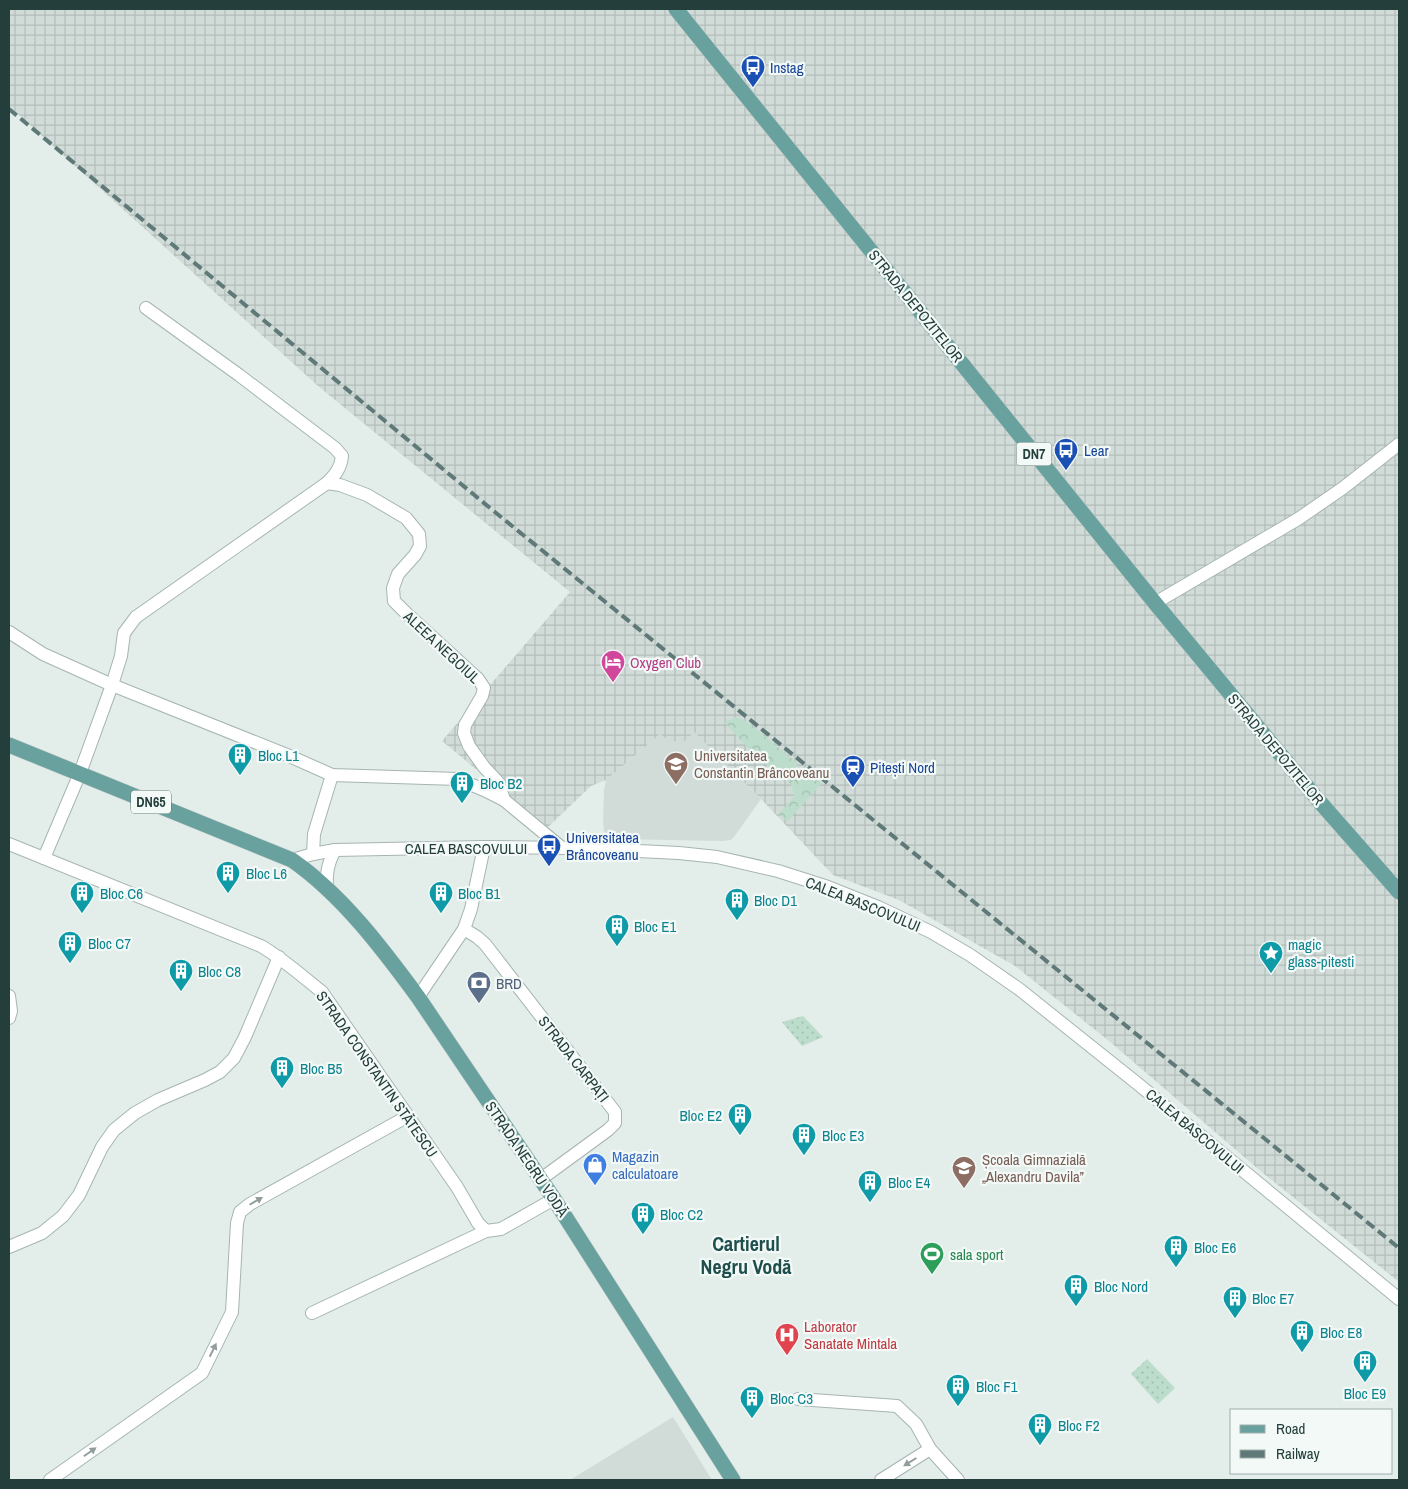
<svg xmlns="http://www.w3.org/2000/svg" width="1408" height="1489" font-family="'Archivo Narrow',sans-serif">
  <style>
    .built { fill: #d1dcd9 }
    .industrial { fill: url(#industrial-grid) }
    .green { fill: url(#green-dots) }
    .forest { fill: url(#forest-crowns) }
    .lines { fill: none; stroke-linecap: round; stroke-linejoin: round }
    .minor-casing { stroke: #a6b5b2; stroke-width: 14 }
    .major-casing { stroke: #c1c9c8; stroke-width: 16 }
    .minor { stroke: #fff; stroke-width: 12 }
    .major { stroke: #68a19d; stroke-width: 15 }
    .rail { stroke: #5e7977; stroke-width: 4; stroke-dasharray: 10 5; stroke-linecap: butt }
    .oneway { fill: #919e9d }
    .labels { text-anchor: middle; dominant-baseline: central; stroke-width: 4.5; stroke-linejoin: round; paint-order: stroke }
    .shield { fill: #f3f9f7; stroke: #617673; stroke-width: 1 }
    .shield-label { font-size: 14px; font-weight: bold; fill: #233e3b }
    .transit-label { font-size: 15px; fill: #164399; stroke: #f3f9f7; text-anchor: start }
    .street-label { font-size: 15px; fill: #233e3b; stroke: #f3f9f7 }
    .hotel-label { font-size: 15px; fill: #b23c85; stroke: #f3f9f7; text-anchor: start }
    .culture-label { font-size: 15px; fill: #0d838f; stroke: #f3f9f7; text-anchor: start }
    .education-label { font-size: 15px; fill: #785e54; stroke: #f3f9f7; text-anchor: start }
    .service-label { font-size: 15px; fill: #4e5e75; stroke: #f3f9f7; text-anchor: start }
    .shop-label { font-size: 15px; fill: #366cbe; stroke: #f3f9f7; text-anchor: start }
    .leisure-label { font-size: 15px; fill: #27864d; stroke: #f3f9f7; text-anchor: start }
    .health-label { font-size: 15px; fill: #be3a42; stroke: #f3f9f7; text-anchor: start }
    .district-label { font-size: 20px; font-weight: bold; fill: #1f4f4d; stroke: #f3f9f7 }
  </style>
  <defs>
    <pattern id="industrial-grid" width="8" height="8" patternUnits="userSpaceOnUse" patternTransform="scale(1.25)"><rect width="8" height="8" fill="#d1dcd9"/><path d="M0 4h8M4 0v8" fill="none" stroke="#b3bebb"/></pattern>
    <pattern id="green-dots" width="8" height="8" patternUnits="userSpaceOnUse" patternTransform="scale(1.25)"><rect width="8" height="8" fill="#bcddcb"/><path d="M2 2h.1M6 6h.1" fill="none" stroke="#a1bfaf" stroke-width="1.8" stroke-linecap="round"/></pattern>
    <pattern id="forest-crowns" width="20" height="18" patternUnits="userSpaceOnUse" patternTransform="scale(1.25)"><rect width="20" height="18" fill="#bcddcb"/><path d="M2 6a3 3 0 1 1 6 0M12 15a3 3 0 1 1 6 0" fill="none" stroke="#a1bfaf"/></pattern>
  </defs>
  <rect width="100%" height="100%" fill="#e3edea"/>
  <g class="built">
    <polygon points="694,732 761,799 734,837 731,840 723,841 617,839 611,838 606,835 604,831 603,820 604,790 606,780 660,734"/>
    <polygon points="673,1417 712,1480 570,1480"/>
  </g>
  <polygon class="industrial" points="9,9 1399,9 1399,1282 1264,1174 1109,1041 1015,966 899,900 833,875 761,799 694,732 685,741 669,741 660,734 606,780 591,786 547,828 442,741 570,592 318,386 9,106"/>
  <g class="green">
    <polygon points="803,1016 823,1037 802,1046 782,1022"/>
    <polygon points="1147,1359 1175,1388 1158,1404 1131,1374"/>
  </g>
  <polygon class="forest" points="737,717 750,724 797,763 796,772 806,772 822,783 787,822 779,813 794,797 791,784 766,765 745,745 724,722"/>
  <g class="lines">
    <defs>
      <g id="minor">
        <polyline points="327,483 340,485 367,495 406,518 419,534 420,546 415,555 398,574 393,588 394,601 407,614 478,679 484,688 482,696 465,725 464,733 469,746 484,767 498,782 504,800"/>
        <polyline points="1155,603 1298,519 1343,488 1399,444"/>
        <polyline points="9,632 43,654 112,685 287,755 332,775 458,779 484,790 504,800 562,848"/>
        <path d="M 9,844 L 261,946 C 283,959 302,976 322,992 L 457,1187 L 478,1223 L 486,1231 L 501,1229 L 554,1199"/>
        <polyline points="313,854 314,834 332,775"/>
        <path d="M 44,858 L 80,773 L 112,685 L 121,656 L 124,633 L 136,617 L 327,483 C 335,475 341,468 342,456 L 335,448 L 239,375 L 146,308"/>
        <polyline points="292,860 313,854 335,850 484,847 577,848 679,853 717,857 778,871 828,887 878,907 931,932 970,955 1019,989 1138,1084 1399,1299"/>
        <path d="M 327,888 C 326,873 328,863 335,850"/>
        <polyline points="464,929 477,937 485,944 615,1112 615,1123 608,1130 541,1179"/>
        <polyline points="9,996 11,1011 9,1018"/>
        <polyline points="418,997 464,929 471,909 484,847"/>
        <polyline points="9,1247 42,1233 63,1216 79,1195 102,1147 114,1130 135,1113 158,1100 205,1080 220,1072 234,1058 245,1037 279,957"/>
        <polyline points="312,1313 486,1231"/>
        <polyline points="798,1399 897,1406 916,1424 930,1449"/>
        <polyline points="50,1480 202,1373 232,1312 237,1223 240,1212 250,1204 408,1116"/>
        <polyline points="881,1480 930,1449 958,1480"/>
      </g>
      <g id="major">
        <polyline points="676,9 1155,603 1319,801 1399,892"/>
        <path d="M 9,745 L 292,860 C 342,895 382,948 418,997 L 554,1199 L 733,1480"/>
      </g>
    </defs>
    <use href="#minor" class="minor-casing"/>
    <use href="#major" class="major-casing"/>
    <use href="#minor" class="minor"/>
    <use href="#major" class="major"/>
    <polyline class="rail" points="9,109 490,508 1399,1248"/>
  </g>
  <defs><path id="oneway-solid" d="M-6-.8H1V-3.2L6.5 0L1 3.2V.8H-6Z" transform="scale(1.25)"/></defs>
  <g class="oneway">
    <use href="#oneway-solid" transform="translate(256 1201) rotate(-30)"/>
    <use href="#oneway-solid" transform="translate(213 1350) rotate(-64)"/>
    <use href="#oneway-solid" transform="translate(90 1452) rotate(-35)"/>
    <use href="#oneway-solid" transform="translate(910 1462) rotate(148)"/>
  </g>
  <defs>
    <symbol id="bus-pin" viewBox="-11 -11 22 30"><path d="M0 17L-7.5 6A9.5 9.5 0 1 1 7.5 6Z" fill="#1a4fb4" stroke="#f3f9f7"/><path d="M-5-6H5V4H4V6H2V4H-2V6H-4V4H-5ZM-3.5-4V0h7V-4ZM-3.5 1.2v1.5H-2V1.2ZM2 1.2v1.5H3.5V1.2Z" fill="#fff"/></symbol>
    <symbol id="hotel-pin" viewBox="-11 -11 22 30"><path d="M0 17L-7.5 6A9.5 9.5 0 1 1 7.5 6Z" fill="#d1479c" stroke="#f3f9f7"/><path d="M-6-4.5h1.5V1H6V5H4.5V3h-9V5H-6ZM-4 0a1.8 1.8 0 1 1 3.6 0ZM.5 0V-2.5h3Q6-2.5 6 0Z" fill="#fff"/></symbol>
    <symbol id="building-pin" viewBox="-11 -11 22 30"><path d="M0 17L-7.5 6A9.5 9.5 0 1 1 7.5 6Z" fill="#0f9aa8" stroke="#f3f9f7"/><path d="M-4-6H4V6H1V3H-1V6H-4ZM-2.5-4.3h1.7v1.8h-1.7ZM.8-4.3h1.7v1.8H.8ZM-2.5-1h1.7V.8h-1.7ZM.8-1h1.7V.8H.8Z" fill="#fff"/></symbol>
    <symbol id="university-pin" viewBox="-11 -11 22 30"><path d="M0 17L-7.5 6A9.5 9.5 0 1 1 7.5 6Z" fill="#8d6e63" stroke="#f3f9f7"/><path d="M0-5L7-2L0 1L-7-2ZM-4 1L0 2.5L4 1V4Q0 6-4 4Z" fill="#fff"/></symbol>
    <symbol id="station-pin" viewBox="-11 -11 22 30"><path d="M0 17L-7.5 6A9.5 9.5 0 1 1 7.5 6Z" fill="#1a4fb4" stroke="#f3f9f7"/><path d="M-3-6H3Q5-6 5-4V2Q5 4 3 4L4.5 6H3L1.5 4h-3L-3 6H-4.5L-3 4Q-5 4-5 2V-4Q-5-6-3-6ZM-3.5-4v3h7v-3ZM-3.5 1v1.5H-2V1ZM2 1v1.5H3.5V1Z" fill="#fff"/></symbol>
    <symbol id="sight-pin" viewBox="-11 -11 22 30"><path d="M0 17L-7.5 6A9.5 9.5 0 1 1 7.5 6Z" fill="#0f9aa8" stroke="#f3f9f7"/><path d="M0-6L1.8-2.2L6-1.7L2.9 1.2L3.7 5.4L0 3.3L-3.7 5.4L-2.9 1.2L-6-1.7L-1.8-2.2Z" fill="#fff"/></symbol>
    <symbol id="bank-pin" viewBox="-11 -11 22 30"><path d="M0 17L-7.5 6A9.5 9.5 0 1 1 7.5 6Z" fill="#5c6f8a" stroke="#f3f9f7"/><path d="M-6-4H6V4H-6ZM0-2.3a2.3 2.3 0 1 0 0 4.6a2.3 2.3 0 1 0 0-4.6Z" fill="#fff"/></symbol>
    <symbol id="shop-pin" viewBox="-11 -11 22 30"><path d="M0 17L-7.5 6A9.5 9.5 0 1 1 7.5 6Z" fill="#3f7fe0" stroke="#f3f9f7"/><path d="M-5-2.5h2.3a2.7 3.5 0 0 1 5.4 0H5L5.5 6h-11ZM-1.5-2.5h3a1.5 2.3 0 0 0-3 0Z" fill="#fff"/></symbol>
    <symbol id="school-pin" viewBox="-11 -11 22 30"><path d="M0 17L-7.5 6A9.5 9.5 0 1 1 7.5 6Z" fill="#8d6e63" stroke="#f3f9f7"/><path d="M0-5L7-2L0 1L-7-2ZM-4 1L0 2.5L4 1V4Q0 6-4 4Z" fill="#fff"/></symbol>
    <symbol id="stadium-pin" viewBox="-11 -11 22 30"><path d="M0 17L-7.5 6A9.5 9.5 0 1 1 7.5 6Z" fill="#2e9e5b" stroke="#f3f9f7"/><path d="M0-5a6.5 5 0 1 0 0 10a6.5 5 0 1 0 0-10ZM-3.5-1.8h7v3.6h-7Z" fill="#fff"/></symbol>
    <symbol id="hospital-pin" viewBox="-11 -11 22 30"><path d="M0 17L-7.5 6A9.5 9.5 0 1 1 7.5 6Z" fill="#e0444e" stroke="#f3f9f7"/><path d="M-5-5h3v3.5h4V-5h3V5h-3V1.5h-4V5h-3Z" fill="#fff"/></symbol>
  </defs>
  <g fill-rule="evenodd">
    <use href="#bus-pin" x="739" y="53" width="28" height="38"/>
    <use href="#bus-pin" x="1052" y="436" width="28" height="38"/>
    <use href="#hotel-pin" x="599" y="648" width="28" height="38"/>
    <use href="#building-pin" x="226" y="741" width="28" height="38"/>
    <use href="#university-pin" x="662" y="750" width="28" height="38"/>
    <use href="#station-pin" x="839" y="753" width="28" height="38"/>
    <use href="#building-pin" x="448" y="769" width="28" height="38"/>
    <use href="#bus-pin" x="535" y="832" width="28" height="38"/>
    <use href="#building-pin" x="214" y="859" width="28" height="38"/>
    <use href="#building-pin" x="68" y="879" width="28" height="38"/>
    <use href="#building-pin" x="427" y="879" width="28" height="38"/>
    <use href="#building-pin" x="723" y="886" width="28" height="38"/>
    <use href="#building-pin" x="603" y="912" width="28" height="38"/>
    <use href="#building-pin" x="56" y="929" width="28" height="38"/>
    <use href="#sight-pin" x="1257" y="939" width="28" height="38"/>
    <use href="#building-pin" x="167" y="957" width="28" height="38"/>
    <use href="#bank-pin" x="465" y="969" width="28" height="38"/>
    <use href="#building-pin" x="268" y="1054" width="28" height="38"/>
    <use href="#building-pin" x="726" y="1101" width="28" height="38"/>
    <use href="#building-pin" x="790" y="1121" width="28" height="38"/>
    <use href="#shop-pin" x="581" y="1151" width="28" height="38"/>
    <use href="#school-pin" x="950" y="1154" width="28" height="38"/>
    <use href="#building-pin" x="856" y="1168" width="28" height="38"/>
    <use href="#building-pin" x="629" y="1200" width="28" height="38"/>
    <use href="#building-pin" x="1162" y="1233" width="28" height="38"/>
    <use href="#stadium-pin" x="918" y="1240" width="28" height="38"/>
    <use href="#building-pin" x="1062" y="1272" width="28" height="38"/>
    <use href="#building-pin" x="1221" y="1284" width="28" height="38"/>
    <use href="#building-pin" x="1288" y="1318" width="28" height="38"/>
    <use href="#hospital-pin" x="773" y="1321" width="28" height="38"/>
    <use href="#building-pin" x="1351" y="1348" width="28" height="38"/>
    <use href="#building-pin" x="944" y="1372" width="28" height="38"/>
    <use href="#building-pin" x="738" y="1384" width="28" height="38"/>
    <use href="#building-pin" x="1026" y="1411" width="28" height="38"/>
  </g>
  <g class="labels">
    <g class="shield">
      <rect x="1016.5" y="442.5" width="35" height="23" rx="4"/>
      <rect x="131" y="790.5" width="40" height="23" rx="4"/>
    </g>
    <g class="shield-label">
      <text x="1034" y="454">DN7</text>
      <text x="151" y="802">DN65</text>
    </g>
    <g class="transit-label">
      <text x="770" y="67">Instag</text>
      <text x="1084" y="450">Lear</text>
      <text x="870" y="767">Pitești Nord</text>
      <text x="566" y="837">Universitatea<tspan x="566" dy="17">Brâncoveanu</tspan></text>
    </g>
    <g class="street-label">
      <text transform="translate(916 306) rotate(51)">STRADA DEPOZITELOR</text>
      <text transform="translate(442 647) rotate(43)">ALEEA NEGOIUL</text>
      <text transform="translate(1276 749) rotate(50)">STRADA DEPOZITELOR</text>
      <text x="466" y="848">CALEA BASCOVULUI</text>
      <text transform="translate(863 904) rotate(22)">CALEA BASCOVULUI</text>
      <text transform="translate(574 1059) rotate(52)">STRADA CARPAȚI</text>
      <text transform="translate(377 1074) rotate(55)">STRADA CONSTANTIN STĂTESCU</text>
      <text transform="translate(1195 1131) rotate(40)">CALEA BASCOVULUI</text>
      <text transform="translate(527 1159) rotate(56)">STRADA NEGRU VODĂ</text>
    </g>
    <g class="hotel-label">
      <text x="630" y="662">Oxygen Club</text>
    </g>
    <g class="culture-label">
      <text x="258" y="755">Bloc L1</text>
      <text x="480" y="783">Bloc B2</text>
      <text x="246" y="873">Bloc L6</text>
      <text x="100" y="893">Bloc C6</text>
      <text x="458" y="893">Bloc B1</text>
      <text x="754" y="900">Bloc D1</text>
      <text x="634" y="926">Bloc E1</text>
      <text x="88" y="943">Bloc C7</text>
      <text x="1288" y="944">magic<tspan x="1288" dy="17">glass-pitesti</tspan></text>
      <text x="198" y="971">Bloc C8</text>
      <text x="300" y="1068">Bloc B5</text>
      <text x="722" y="1115" text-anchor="end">Bloc E2</text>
      <text x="822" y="1135">Bloc E3</text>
      <text x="888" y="1182">Bloc E4</text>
      <text x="660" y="1214">Bloc C2</text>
      <text x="1194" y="1247">Bloc E6</text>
      <text x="1094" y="1286">Bloc Nord</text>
      <text x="1252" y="1298">Bloc E7</text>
      <text x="1320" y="1332">Bloc E8</text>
      <text x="976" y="1386">Bloc F1</text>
      <text x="1365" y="1393" text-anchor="middle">Bloc E9</text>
      <text x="770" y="1398">Bloc C3</text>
      <text x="1058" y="1425">Bloc F2</text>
    </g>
    <g class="education-label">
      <text x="694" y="755">Universitatea<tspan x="694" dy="17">Constantin Brâncoveanu</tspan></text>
      <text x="982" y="1159">Școala Gimnazială<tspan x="982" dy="17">„Alexandru Davila”</tspan></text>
    </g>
    <g class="service-label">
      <text x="496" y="983">BRD</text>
    </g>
    <g class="shop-label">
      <text x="612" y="1156">Magazin<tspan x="612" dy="17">calculatoare</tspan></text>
    </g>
    <g class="leisure-label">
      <text x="950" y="1254">sala sport</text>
    </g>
    <g class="health-label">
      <text x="804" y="1326">Laborator<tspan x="804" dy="17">Sanatate Mintala</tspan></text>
    </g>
    <g class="district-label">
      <text x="746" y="1243">Cartierul<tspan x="746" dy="23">Negru Vodă</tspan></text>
    </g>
  </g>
  <rect width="1408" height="1489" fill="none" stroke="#233e3b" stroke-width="20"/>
  <rect x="1230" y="1409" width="162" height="65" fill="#f3f9f7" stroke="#a0aeac"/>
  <rect x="1240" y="1425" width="25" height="8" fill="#68a19d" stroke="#a0aeac"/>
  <text x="1276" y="1434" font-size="15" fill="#233e3b">Road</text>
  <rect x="1240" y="1450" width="25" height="8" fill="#5e7977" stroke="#a0aeac"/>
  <text x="1276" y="1459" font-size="15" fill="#233e3b">Railway</text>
</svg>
